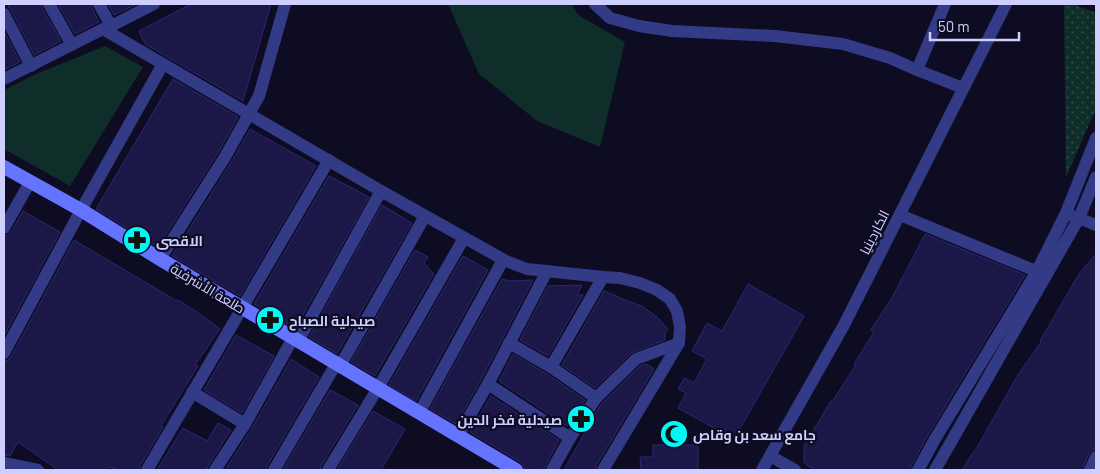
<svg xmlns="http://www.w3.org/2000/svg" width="1100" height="474" font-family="Barlow,Cairo,sans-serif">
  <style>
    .grass { fill: url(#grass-dots) }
    .green { fill: #0f2e29 }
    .building { fill: #1b1746; stroke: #2d2774 }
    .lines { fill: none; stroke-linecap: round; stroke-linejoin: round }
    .minor { stroke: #333a86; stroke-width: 12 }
    .secondary { stroke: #6574ff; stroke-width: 14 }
    .labels { text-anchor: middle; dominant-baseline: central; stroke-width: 4.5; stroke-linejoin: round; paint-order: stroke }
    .street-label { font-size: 14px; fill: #cecfff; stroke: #0d0c23 }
    .poi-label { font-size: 14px; font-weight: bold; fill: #cecfff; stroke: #0d0c23; text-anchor: start }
  </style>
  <defs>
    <pattern id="grass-dots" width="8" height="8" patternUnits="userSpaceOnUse" patternTransform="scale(1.25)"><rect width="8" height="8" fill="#0f2e29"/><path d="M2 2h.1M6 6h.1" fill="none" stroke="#314b49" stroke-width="1.8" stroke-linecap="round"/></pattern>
  </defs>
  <rect width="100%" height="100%" fill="#0d0c23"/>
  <polygon class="grass" points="1064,4 1072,4 1096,13 1096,109 1066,177"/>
  <g class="green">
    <polygon points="448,4 572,4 578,15 625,42 600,147 537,121 479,74"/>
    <polygon points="105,46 143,67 70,186 4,149 4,90 36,74"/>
  </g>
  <g class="building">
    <polygon points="10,4 41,4 42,8 61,41 34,55 11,10 8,7"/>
    <polygon points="58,4 91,4 92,8 99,22 75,34"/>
    <polygon points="108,4 137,4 114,15"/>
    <polygon points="191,4 271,4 243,101 145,44 139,31"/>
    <polygon points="4,31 20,62 4,70"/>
    <polygon points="173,79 238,117 218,153 158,247 96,209"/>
    <polygon points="250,129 316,166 240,296 172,256 232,161"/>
    <polygon points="329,176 369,197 295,329 254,304"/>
    <polygon points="382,205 412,223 337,354 309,337"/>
    <polygon points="23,211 60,232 4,336 4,236 8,235 11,232"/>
    <polygon points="925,234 1025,275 928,435 911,466 910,470 815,470 808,466 804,462 804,446 831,401 832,402 856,365 854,364 874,332 871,330 893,296"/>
    <polygon points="74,240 177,301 178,300 197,312 220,329 195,365 198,366 161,426 163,427 140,466 139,470 119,470 109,467 107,470 58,470 18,442 10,456 4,455 4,361 8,360 11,357"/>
    <polygon points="415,250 428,257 424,263 434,274 375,376 351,362"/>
    <polygon points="1096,254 1096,449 1092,450 1089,453 1082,470 962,470 974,451 975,451 1018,375 1041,342 1040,341 1079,274"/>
    <polygon points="463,256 488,270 416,401 389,385"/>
    <polygon points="502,279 509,281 533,280 481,380 456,424 430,409"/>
    <polygon points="748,284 804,316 734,439 678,408 686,393 678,389 684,378 694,383 707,359 692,351 707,323 722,331"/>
    <polygon points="582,285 577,295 583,295 548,356 520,340 548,286"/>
    <polygon points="604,291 619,297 619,298 642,306 658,318 668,329 665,333 665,340 631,353 595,388 562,365"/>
    <polygon points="236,335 274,356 242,413 204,390"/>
    <polygon points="513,354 547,374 585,400 570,423 569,422 567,426 499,381"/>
    <polygon points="291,359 319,377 267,466 266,470 225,470 252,428"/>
    <polygon points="646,364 654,369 596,466 595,470 564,470 585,432 584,431 602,403 640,366"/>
    <polygon points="330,390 358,405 321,466 320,470 283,470"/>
    <polygon points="491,396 559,440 545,467 542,470 525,470 523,465 520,462 470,432"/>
    <polygon points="373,411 405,429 381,470 337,470"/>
    <polygon points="218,423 231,430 208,466 207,470 157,470 183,428 207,441"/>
    <polygon points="653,445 698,445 698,470 641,470 640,457 653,457"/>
  </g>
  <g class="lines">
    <g class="minor">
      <polyline points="49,4 72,45"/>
      <polyline points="99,4 111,26"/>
      <polyline points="595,4 610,18 639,26 672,31 775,36 843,44 890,58 917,70 963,88"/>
      <polyline points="4,14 31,66"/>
      <polyline points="103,29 381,191 506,261 527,269 603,277 620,278 640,283 657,290 670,299 677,311 680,327 679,343 603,470"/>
      <polyline points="917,70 945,4"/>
      <polyline points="4,79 103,29 111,26 154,4"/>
      <polyline points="900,215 1043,274"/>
      <polyline points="1073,216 1096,225"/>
      <polyline points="4,228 30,182"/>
      <polyline points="160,259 225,157 259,96 285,4"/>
      <polyline points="298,341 381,191"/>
      <polyline points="509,343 551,367 596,398"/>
      <polyline points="4,353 81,210 163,64"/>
      <polyline points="340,366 425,216"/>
      <polyline points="551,367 603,277"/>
      <polyline points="488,384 570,438"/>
      <polyline points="192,392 245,424"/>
      <polyline points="419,413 503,260"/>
      <polyline points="458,436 488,384 547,271"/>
      <polyline points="770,456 795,470"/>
      <polyline points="4,463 38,470"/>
      <polyline points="147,470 329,160"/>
      <polyline points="215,470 245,424 293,338"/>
      <polyline points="274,470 336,364"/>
      <polyline points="328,470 378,388 464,238"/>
      <polyline points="552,470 570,438 596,398 636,359 679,343"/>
      <polyline points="762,470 844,325 1006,4"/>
      <polyline points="918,470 935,439 1037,271 1066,213 1096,138"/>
      <polyline points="935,470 1079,218 1096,177"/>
      <polyline points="1090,470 1096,457"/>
    </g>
    <polyline class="secondary" points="4,167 81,210 160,259 516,470"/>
  </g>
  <defs>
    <symbol id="pharmacy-disc" viewBox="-11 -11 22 22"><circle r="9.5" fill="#00f9f5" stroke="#0d0c23"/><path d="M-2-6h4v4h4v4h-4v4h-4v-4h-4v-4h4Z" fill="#111"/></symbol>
    <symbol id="mosque-disc" viewBox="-11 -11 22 22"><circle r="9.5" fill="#00f9f5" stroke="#0d0c23"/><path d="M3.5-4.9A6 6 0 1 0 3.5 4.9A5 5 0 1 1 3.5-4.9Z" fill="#111"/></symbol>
  </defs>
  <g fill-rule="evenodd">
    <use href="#pharmacy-disc" x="121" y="224" width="32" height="32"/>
    <use href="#pharmacy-disc" x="254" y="304" width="32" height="32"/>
    <use href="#pharmacy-disc" x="565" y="403" width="32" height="32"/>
    <use href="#mosque-disc" x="658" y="418" width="32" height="32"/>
  </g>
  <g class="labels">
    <g class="street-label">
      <text transform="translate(874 232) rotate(-63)">الكاردينيا</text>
      <text transform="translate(208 288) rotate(31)">طلعة الأشرفية</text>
    </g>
    <g class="poi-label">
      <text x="156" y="240">الاقصى</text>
      <text x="289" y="320">صيدلية الصباح</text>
      <text x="562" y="419" text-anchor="end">صيدلية فخر الدين</text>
      <text x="693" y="434">جامع سعد بن وقاص</text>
    </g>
  </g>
  <rect width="1100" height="474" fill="none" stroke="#cecfff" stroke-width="10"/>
  <path d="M930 32v8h89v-8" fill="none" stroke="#cecfff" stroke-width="2.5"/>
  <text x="938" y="32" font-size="15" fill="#cecfff" stroke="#0d0c23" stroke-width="4" paint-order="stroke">50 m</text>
</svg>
